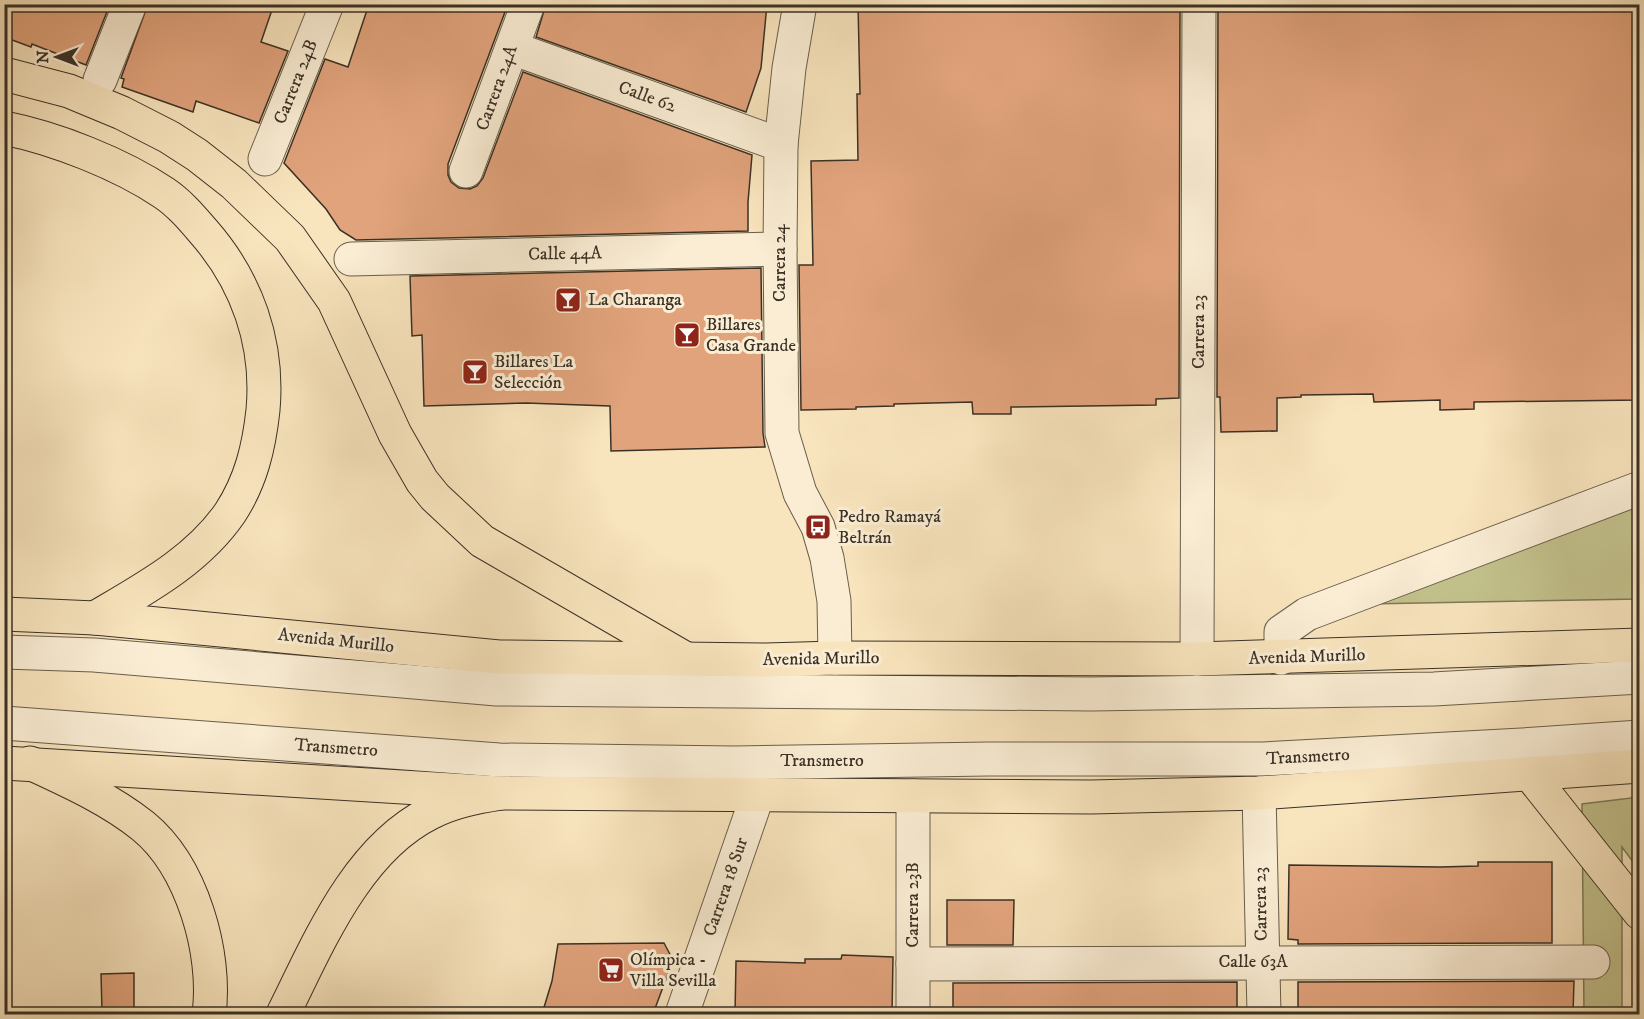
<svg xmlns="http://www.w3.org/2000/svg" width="1644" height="1019" font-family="'IM FELL DW Pica',serif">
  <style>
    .green { fill: #c3c28d; stroke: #7e7a59; stroke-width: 1.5 }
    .building { fill: #e1a37c; stroke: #3a3125; stroke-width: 1.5 }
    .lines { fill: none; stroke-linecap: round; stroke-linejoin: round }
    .minor-casing { stroke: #6a5e4b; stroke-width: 35 }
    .major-casing { stroke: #3a3125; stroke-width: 35 }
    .highway-casing { stroke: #3a3125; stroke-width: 35 }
    .minor { stroke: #faedd4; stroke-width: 33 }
    .major { stroke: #f8e4bd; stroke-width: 33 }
    .highway { stroke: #f8e4bd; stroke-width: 33 }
    .labels { text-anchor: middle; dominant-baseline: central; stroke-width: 6; stroke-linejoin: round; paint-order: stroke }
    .street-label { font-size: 18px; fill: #3a3125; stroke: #faedd4 }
    .poi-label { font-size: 18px; fill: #3a3125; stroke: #faedd4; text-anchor: start }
  </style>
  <rect width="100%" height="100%" fill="#f8e4bd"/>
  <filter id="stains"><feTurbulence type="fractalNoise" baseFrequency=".00333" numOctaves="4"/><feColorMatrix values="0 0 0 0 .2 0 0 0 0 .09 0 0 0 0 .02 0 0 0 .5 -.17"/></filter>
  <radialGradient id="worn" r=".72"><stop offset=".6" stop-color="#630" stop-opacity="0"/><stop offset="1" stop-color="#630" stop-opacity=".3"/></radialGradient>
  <g class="green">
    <polygon points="1639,505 1639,599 1367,604"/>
    <polygon points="1639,797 1639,870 1622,847 1622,1014 1584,1014 1582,804"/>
  </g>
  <g class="building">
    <polygon points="4,4 110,4 86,65 32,44 31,47 4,37"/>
    <polygon points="148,4 274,4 261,42 288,51 259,123 196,101 193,112 122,87 124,79 121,78"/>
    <polygon points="369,4 508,4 448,164 448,175 451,182 459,188 470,189 477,186 483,178 523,72 752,155 748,202 748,231 356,240 340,230 326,209 284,163 325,59 348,67"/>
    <polygon points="546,4 767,4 761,68 746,112 536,37"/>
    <polygon points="858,4 1180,4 1179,398 1156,399 1156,405 1011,407 1011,414 973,414 972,402 894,404 894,406 856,407 856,409 801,410 799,265 813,265 811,161 858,160 857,94 860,94"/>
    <polygon points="1218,4 1640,4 1640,400 1474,402 1474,409 1440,410 1440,400 1374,402 1373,394 1301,395 1301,397 1277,398 1277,431 1221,432 1220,397 1217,397"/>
    <polygon points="761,268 763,433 765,447 611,451 610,406 526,403 424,406 422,335 412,336 410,276"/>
    <polygon points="1478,862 1552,862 1552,943 1298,944 1298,940 1288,939 1289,865 1440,867 1478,866"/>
    <polygon points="947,900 1014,900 1013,945 947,945"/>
    <polygon points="664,943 673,960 653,1014 542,1014 552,981 558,944"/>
    <polygon points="842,955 893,957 892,1014 735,1014 736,961 805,963 805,959 841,959"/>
    <polygon points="134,973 134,1010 102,1011 101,974"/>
    <polygon points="1574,981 1573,1014 1298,1014 1298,982"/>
    <polygon points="1237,982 1237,1014 953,1014 953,983"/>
  </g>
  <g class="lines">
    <defs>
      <g id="minor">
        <polyline points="800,4 789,68 781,145 780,249 782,433 800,493 818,527 827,558 834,601 835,658"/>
        <polyline points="512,48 781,145"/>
        <polyline points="100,80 130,4"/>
        <polyline points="265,159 327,4"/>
        <polyline points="466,171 528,4"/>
        <polyline points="351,259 780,249"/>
        <polyline points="4,652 94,655 497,689 1091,694 1434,689 1640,677"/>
        <polyline points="1281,658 1281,632 1307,614 1640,488"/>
        <polyline points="1197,659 1199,4"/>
        <polyline points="4,723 499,760 734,763 988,759 1263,759 1522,745 1640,737"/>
        <polyline points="1259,793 1264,1014"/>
        <polyline points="913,796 913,1014"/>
        <polyline points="913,964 1593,962"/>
        <polyline points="682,1014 758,794"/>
      </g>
      <g id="major">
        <polyline points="4,614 95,618 499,657 766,660 835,658 1197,659 1640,645"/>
        <polyline points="4,763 501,793 1091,797 1259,793 1640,766"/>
        <polyline points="1529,773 1640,913"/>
      </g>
      <g id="highway">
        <polyline points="4,74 69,91 122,113 169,137 197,155 234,184 290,238 334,301 395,434 422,481 435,497 482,541 686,659"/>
        <path d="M 4,128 C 55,138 121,164 164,193 C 179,203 191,217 203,231 C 247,281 269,343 263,410 C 259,447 251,481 230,513 C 197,561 144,589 95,618"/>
        <path d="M 30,763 C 69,781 109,799 143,826 C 192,866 217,953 209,1014"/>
        <path d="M 283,1014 C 318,944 356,850 430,813 C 453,801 477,797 501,793"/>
      </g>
    </defs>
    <use href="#minor" class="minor-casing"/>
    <use href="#major" class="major-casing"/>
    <use href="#highway" class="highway-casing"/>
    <use href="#minor" class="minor"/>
    <use href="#major" class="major"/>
    <use href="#highway" class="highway"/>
  </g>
  <defs>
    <symbol id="bar-square" viewBox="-11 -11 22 22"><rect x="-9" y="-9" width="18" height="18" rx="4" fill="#8f2418" stroke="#faedd4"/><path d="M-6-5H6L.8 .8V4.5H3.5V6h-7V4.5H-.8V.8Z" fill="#fff"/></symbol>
    <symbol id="bus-square" viewBox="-11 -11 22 22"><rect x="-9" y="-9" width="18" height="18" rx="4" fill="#8f2418" stroke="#faedd4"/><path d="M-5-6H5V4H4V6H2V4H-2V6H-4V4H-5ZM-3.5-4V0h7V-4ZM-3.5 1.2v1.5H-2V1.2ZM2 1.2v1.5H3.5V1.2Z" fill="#fff"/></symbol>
    <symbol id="supermarket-square" viewBox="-11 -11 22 22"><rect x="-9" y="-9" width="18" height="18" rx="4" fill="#8f2418" stroke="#faedd4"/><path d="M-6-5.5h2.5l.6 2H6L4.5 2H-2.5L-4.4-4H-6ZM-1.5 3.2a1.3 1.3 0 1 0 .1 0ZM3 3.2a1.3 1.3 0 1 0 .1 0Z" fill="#fff"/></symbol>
  </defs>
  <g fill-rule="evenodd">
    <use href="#bar-square" x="553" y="285" width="30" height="30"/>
    <use href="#bar-square" x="672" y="320" width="30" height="30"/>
    <use href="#bar-square" x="460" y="357" width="30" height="30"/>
    <use href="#bus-square" x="803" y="512" width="30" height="30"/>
    <use href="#supermarket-square" x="596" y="955" width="30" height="30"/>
  </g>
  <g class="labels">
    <g class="street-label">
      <text transform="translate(296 82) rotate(-68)">Carrera 24B</text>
      <text transform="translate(497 88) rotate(-70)">Carrera 24A</text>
      <text transform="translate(647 97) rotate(20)">Calle 62</text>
      <text transform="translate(565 254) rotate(-1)">Calle 44A</text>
      <text transform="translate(780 263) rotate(-90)">Carrera 24</text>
      <text transform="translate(1199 332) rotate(-90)">Carrera 23</text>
      <text transform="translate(336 641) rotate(6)">Avenida Murillo</text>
      <text transform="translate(1307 657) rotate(-2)">Avenida Murillo</text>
      <text transform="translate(821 659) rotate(-1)">Avenida Murillo</text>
      <text transform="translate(336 748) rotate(4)">Transmetro</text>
      <text transform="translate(1308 757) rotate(-3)">Transmetro</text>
      <text x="822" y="761">Transmetro</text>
      <text transform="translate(726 887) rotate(-71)">Carrera 18 Sur</text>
      <text transform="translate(1261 904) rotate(-91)">Carrera 23</text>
      <text transform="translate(913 905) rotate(-90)">Carrera 23B</text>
      <text x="1253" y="962">Calle 63A</text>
    </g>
    <g class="poi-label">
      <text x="588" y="300">La Charanga</text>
      <text x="706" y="325">Billares<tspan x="706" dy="21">Casa Grande</tspan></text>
      <text x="494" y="362">Billares La<tspan x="494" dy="21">Selección</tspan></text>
      <text x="838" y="517">Pedro Ramayá<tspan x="838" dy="21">Beltrán</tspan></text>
      <text x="630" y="960">Olímpica -<tspan x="630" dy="21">Villa Sevilla</tspan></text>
    </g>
  </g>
  <rect width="1644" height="1019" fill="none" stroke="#f8e4bd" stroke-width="24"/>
  <rect x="6" y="6" width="1632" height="1007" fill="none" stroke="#3a3125" stroke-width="3"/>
  <rect x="12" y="12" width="1620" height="995" fill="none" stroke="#3a3125" stroke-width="1.5"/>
  <g transform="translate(57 57) rotate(270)" stroke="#faedd4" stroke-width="4.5" paint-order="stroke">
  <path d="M0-4.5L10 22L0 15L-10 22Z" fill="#3a3125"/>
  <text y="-9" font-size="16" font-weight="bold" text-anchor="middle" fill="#3a3125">N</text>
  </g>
  <rect width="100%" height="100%" filter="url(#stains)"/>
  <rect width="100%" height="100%" fill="url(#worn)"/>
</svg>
